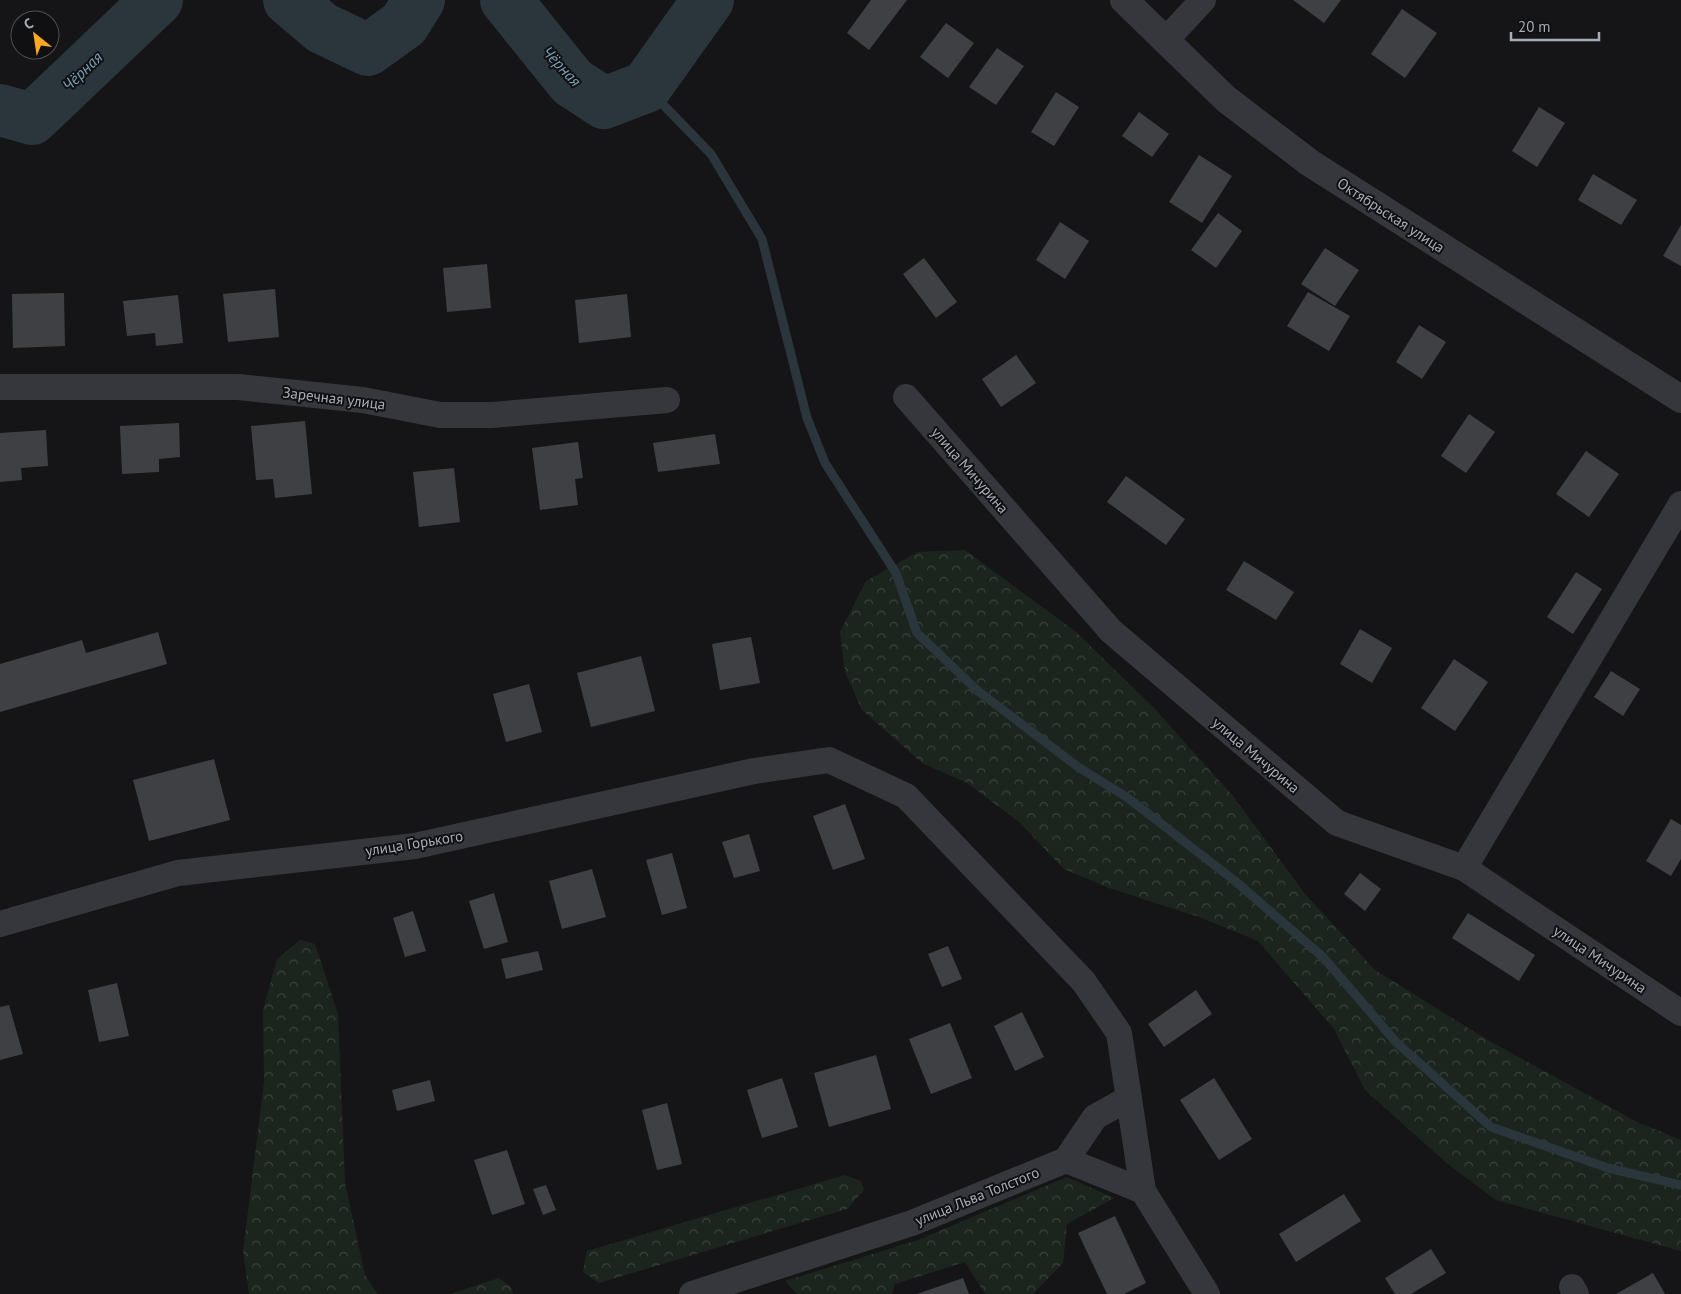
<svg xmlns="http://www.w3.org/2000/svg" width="1681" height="1294" font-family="'PT Sans',sans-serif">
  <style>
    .forest { fill: url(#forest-crowns) }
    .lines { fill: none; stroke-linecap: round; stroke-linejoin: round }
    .stream { stroke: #2a353c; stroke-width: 9 }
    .river { stroke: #2a353c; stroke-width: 52 }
    .building { fill: #3f4044 }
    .minor { stroke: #35373c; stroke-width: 26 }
    .tertiary { stroke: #35373c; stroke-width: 28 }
    .labels { text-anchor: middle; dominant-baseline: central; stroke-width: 4; stroke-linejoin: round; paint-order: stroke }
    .street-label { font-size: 15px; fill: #a6acb8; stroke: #101012 }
    .water-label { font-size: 16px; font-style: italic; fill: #7a9eb6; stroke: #101012 }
  </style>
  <defs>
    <pattern id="forest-crowns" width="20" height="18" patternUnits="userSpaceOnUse" patternTransform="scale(1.25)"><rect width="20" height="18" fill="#1c251d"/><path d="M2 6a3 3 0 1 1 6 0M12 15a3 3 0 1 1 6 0" fill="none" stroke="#3a423c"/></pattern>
  </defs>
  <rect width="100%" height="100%" fill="#151517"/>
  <g class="forest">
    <polygon points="965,550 1076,632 1154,708 1233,796 1305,894 1375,970 1486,1039 1637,1122 1681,1140 1681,1251 1496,1200 1449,1165 1365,1090 1334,1029 1258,941 1199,917 1109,888 1064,869 1019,822 967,783 922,763 862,710 845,672 840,632 866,581 918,552"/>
    <polygon points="300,940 315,944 338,1014 345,1183 365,1275 378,1294 249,1294 243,1251 264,1082 263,1010 277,959"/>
    <polygon points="845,1175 861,1181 864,1190 847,1209 599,1283 583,1272 587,1251"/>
    <polygon points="1067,1177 1114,1198 1067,1224 1063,1263 1033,1294 985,1294 965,1262 895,1284 892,1294 797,1294 785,1281 918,1240"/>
    <polygon points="499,1278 512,1288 513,1294 450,1294"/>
  </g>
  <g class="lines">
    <polyline class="stream" points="646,87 711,154 762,239 807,418 825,463 896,573 917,633 978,691 1078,767 1128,798 1235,881 1323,957 1396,1042 1491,1127 1608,1168 1681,1185"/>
    <g class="river">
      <polyline points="289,0 322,28 368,50 404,24 419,0"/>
      <polyline points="506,0 572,82 604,103 646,87 708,0"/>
      <polyline points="0,110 32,119 157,0"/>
    </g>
  </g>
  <g class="building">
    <polygon points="871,0 907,0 869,50 847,33"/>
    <polygon points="1293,0 1341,0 1324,23"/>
    <polygon points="1402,9 1437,33 1405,78 1371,54"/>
    <polygon points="946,23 974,43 948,78 920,57"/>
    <polygon points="997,48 1024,66 996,105 969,87"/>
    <polygon points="1056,92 1079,107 1054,146 1031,132"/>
    <polygon points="1539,107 1565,123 1537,167 1512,151"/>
    <polygon points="1139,112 1169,134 1152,157 1122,136"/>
    <polygon points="1199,155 1232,176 1202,223 1169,202"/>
    <polygon points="1593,174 1637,200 1621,225 1578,200"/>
    <polygon points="1218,213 1242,231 1216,268 1191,250"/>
    <polygon points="1060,222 1089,241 1065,279 1036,260"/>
    <polygon points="1681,225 1681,266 1663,256"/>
    <polygon points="1325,248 1359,270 1335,306 1301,284"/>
    <polygon points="924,258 957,302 936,318 903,274"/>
    <polygon points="487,264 491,308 447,312 443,268"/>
    <polygon points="275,289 279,337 228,342 223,294"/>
    <polygon points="1308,292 1350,316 1329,351 1287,326"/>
    <polygon points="64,293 65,346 13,348 12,294"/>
    <polygon points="627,294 631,337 579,343 575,300"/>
    <polygon points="178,295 183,343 156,346 155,333 127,336 123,301"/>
    <polygon points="1419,325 1446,342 1422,379 1396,362"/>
    <polygon points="1016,355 1036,383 1001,407 982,379"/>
    <polygon points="1469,414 1495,432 1466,473 1441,456"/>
    <polygon points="305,421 312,494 275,498 273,479 256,480 251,426"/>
    <polygon points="179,423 180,457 159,459 159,472 122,474 120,426"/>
    <polygon points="46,430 48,466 21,468 22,480 0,482 0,433"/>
    <polygon points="715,434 720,464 658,472 653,443"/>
    <polygon points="578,442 583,478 575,479 578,505 540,510 532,448"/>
    <polygon points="1586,451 1619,474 1589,517 1556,494"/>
    <polygon points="454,468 460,522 419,527 413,472"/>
    <polygon points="1126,476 1185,519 1166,545 1107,502"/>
    <polygon points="1244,561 1294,592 1276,620 1226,590"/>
    <polygon points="1576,572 1602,589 1573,634 1547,617"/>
    <polygon points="1360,629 1392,648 1372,683 1340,664"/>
    <polygon points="158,632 167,664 0,712 0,664 82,640 86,653"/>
    <polygon points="751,637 760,683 720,690 712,644"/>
    <polygon points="641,656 655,711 591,727 577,673"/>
    <polygon points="1454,659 1488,682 1455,731 1421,708"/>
    <polygon points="1611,671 1640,689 1623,716 1594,697"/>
    <polygon points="529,684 542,732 506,742 493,694"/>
    <polygon points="214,759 230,820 149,841 133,780"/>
    <polygon points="845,804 865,859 833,870 813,816"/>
    <polygon points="1671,819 1681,825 1681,859 1671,876 1646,861"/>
    <polygon points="749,834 760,871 734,878 722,842"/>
    <polygon points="672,853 687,908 662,915 646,860"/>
    <polygon points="592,869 606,917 562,929 549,881"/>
    <polygon points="1360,873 1381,889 1365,911 1344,894"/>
    <polygon points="494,893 508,942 484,949 469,901"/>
    <polygon points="413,911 426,951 405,957 393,918"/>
    <polygon points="1468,913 1535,955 1519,981 1452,938"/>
    <polygon points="948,946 962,979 942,987 928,954"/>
    <polygon points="538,951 543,970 506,979 501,959"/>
    <polygon points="117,983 129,1036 99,1042 88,990"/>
    <polygon points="1196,990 1212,1014 1164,1047 1148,1024"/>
    <polygon points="9,1005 23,1054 0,1060 0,1007"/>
    <polygon points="1022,1012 1044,1057 1015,1071 994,1026"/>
    <polygon points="950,1023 972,1078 931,1094 909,1039"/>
    <polygon points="876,1055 891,1109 829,1127 814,1073"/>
    <polygon points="782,1078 798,1127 762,1138 747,1090"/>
    <polygon points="1214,1078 1252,1139 1219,1160 1180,1100"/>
    <polygon points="430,1080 435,1101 397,1111 392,1090"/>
    <polygon points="667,1103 682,1164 657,1170 642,1110"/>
    <polygon points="507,1150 525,1204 492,1215 474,1160"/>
    <polygon points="546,1185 556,1210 543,1215 533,1189"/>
    <polygon points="1344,1194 1361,1221 1296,1262 1279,1234"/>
    <polygon points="1115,1216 1146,1283 1124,1294 1107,1294 1078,1233"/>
    <polygon points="1431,1249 1446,1273 1411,1294 1395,1294 1385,1278"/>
    <polygon points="1653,1273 1665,1294 1616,1294"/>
    <polygon points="963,1278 969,1294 917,1294"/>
  </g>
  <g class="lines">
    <g class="minor">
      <polyline points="1165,41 1203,0"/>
      <polyline points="0,387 238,387 363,400 440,415 492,415 667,400"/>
      <polyline points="906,397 1111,631 1337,823 1464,868 1681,1013"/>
      <polyline points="1464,868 1681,504"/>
      <polyline points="0,924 178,873 415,846 754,771 829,760 906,796 1084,982 1119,1033 1143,1191"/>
      <polyline points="1066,1160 1095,1117 1129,1098"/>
      <polyline points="1572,1287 1576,1294"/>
      <polyline points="692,1294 912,1223 1066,1160 1143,1191 1207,1294"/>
    </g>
    <polyline class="tertiary" points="1124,0 1226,99 1310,163 1681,399"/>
  </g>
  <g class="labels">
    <g class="street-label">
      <text transform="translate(1391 215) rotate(33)">Октябрьская улица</text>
      <text transform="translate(334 398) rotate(7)">Заречная улица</text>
      <text transform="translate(970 470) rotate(49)">улица Мичурина</text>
      <text transform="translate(1256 755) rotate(40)">улица Мичурина</text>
      <text transform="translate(414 843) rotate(-9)">улица Горького</text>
      <text transform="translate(1600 959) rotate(34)">улица Мичурина</text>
      <text transform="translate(977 1196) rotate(-22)">улица Льва Толстого</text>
    </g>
    <g class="water-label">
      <text transform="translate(562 66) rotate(47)">Чёрная</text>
      <text transform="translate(82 71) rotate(-44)">Чёрная</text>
    </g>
  </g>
  <g transform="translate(35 35) rotate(330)"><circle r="24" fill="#101012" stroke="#4c4e54"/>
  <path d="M0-4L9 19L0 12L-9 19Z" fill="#ffa825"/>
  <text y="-8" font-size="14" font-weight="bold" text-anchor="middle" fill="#a6acb8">С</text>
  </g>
  <path d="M1511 32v8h88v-8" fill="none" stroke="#a6acb8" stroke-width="2.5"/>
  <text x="1518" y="32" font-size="15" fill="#a6acb8" stroke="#101012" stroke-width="4" paint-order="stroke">20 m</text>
</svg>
